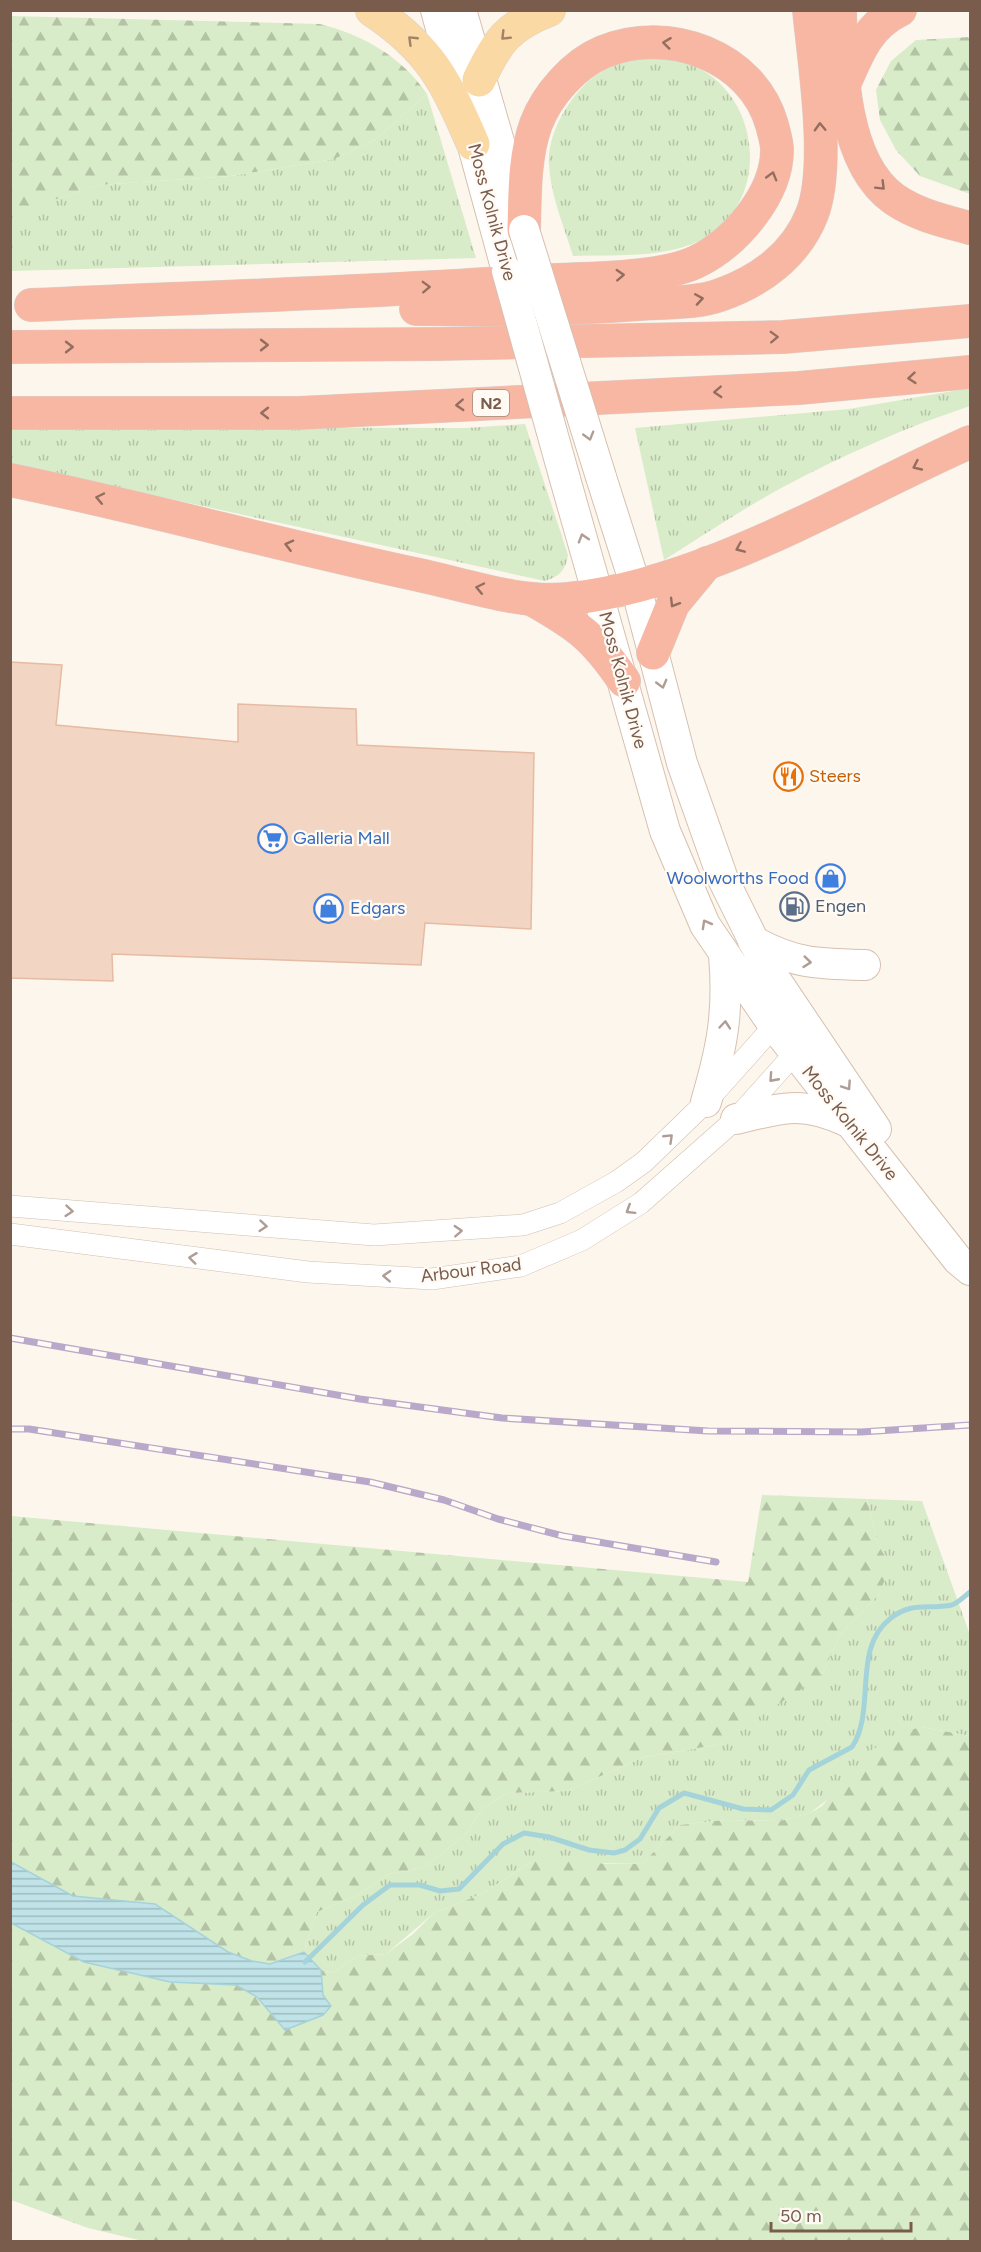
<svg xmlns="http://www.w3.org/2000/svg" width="981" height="2252" font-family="Figtree,sans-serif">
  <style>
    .grass { fill: url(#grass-tufts) }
    .forest { fill: url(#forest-firs) }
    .water { fill: url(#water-rules); stroke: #a5d3da; stroke-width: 1.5 }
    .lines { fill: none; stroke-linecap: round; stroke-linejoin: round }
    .stream { stroke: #a5d3da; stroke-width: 5 }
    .building { fill: #f3d5c3; stroke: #e6bba3; stroke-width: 1.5 }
    .street-casing { stroke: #d1beb0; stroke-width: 22 }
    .secondary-casing { stroke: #d6c0b0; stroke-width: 32 }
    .primary-casing { stroke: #dad1cd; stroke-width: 34 }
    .highway-casing { stroke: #dad1cd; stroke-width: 34 }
    .street { stroke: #fff; stroke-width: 21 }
    .secondary { stroke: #fff; stroke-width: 30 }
    .primary { stroke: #fbd9a5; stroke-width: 33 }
    .highway { stroke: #f7b7a3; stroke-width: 33 }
    .rail-casing { stroke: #b9a8c9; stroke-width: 7 }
    .rail { stroke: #fffaf3; stroke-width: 4.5; stroke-dasharray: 14; stroke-linecap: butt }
    .secondary-bridge-casing { stroke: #d6c0b0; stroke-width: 32; stroke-linecap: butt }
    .secondary-bridge { stroke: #fff; stroke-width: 30 }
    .oneway { stroke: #a18267 }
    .oneway2 { stroke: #936e5e }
    .oneway3 { stroke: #af9d94 }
    .labels { text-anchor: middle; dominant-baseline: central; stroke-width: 4.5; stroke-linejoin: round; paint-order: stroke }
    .shield { fill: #fffaf3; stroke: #a28b7f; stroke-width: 1.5 }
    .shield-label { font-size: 16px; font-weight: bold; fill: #7a5c4d }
    .street-label { font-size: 18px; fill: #7a5c4d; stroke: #fffaf3 }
    .food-label { font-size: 18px; fill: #c56008; stroke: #fffaf3; text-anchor: start }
    .shop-label { font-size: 18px; fill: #366cbe; stroke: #fffaf3; text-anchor: start }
    .service-label { font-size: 18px; fill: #4e5e75; stroke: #fffaf3; text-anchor: start }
  </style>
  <defs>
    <pattern id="grass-tufts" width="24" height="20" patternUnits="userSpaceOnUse" patternTransform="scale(1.5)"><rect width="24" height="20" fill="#d8ecc9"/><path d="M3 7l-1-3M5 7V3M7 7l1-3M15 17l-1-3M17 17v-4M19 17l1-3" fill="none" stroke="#b4c2a5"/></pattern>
    <pattern id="forest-firs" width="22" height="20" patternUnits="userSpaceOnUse" patternTransform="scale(1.5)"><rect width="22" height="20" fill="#d8ecc9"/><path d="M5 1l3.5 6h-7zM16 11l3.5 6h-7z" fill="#b4c2a5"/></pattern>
    <pattern id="water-rules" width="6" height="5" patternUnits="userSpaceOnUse" patternTransform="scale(1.5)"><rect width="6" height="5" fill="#bfe3e8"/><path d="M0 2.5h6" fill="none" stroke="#a0bbbe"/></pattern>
  </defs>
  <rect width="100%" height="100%" fill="#fdf6ec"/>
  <g class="grass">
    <path d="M 641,58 C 657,58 671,58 686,63 C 759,87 774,195 708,236 C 669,260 617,254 573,256 C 564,226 550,195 549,163 C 547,132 572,91 598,74 C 612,65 626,61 641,58 Z"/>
    <polygon points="427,94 476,258 11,271 10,214 99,185 231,176 334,159 376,139"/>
    <path d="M 970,388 L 970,406 C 907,427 845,454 785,486 C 744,508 704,535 664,560 L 635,428 L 849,409 Z"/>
    <path d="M 525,424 L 568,555 C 566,570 559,577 545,581 L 11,464 L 11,427 L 466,428 Z"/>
    <polygon points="867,1499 922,1501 970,1635 970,1736 922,1727 810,1813 780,1821 724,1820 680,1825 642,1864 531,1862 482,1894 434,1913 386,1954 357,1956 333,1973 321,1970 304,1952 317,1912 358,1895 389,1874 423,1868 465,1835 483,1808 507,1793 567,1791 644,1757 716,1745 823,1673 839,1636 880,1593 885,1556 878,1545"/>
  </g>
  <g class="forest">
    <path d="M 11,16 L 320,24 C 363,35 401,56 427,94 L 376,139 L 334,159 L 231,176 L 99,185 L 11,214 Z"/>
    <polygon points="970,37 970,194 920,176 896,150 880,120 876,90 891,61 916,40"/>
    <polygon points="762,1495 867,1499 878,1545 885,1556 884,1581 880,1593 839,1636 823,1673 812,1682 716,1745 644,1757 567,1791 507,1793 483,1808 465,1835 423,1868 389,1874 358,1895 317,1912 304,1952 270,1964 252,1961 228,1952 155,1904 73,1896 11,1862 11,1516 748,1582"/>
    <polygon points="922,1727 970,1736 970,2241 147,2242 88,2228 11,2200 10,1923 84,1962 170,1982 236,1985 257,1997 285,2030 323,1995 321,1970 333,1973 357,1956 386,1954 413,1934 434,1913 482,1894 531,1862 554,1857 606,1864 642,1864 680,1825 724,1820 780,1821 810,1813 822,1806 870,1751 901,1732"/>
  </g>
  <polygon class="water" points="11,1862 73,1896 155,1904 228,1952 252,1961 270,1964 304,1952 321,1970 323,1995 331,2006 323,2015 285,2030 257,1997 236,1985 170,1982 84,1962 11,1923"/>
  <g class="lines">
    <path class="stream" d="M 305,1962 L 363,1905 L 390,1885 L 420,1885 L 440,1891 L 459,1889 L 503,1844 L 524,1833 L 549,1837 L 589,1850 L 614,1853 L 625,1850 L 640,1839 L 659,1808 L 684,1793 L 743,1809 L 771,1810 L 793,1795 L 809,1770 L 852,1747 C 877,1709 851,1648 891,1618 C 913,1601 928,1610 952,1605 C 958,1603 965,1596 970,1592"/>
  </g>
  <polygon class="building" points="10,662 62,665 56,725 238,742 238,704 356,709 357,745 534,753 531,929 425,923 421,965 112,954 113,981 10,978"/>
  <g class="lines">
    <defs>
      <g id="street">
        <polyline points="10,1206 374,1235 523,1225 560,1213 616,1182 644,1162 706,1102 782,1017"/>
        <polyline points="10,1234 308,1272 432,1279 521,1266 582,1240 641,1203 736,1119 804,1043"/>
      </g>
      <g id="secondary">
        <polyline points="436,10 507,271"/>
        <polyline points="461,10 521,218"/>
        <polyline points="601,477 636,587 682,763 723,879 765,964 876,1129"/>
        <polyline points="565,479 665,831 705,925 774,1026 958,1260 970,1270"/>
        <path d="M 753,941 C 795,964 818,964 865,965"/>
        <path d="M 706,1102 C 722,1048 729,1012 724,955"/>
        <path d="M 736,1119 C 782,1108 801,1100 846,1121"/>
      </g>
      <g id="primary">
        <path d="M 372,10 C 431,49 446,82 473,144"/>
        <path d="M 479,80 C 497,41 508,26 549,10"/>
      </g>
      <g id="highway">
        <path d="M 840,10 C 841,67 842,162 894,199 C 917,215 944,221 970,228"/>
        <path d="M 846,80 C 859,50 869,25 900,10"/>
        <path d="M 31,305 C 199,297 367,293 534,281 C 579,278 658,280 696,262 C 735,243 777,195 777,150 C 777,142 774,133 772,125 C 753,56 668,25 603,52 C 574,64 547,95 536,124 C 524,157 525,195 524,230"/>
        <path d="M 416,309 C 490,310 565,310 639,304 C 665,302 695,304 720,295 C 760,281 796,255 812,214 C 831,166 814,63 809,10"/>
        <polyline points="10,347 438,344 783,337 970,321"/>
        <polyline points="10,413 299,413 799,388 970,372"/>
        <path d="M 10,480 C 147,508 282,546 419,575 C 466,585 519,604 568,599 C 706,584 844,498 970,442"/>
        <path d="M 533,600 C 579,626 594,637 624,681"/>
        <polyline points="653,653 673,604 707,563"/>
      </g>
    </defs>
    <use href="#street" class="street-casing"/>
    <use href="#secondary" class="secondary-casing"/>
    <use href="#primary" class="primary-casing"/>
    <use href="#highway" class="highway-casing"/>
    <use href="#street" class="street"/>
    <use href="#secondary" class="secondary"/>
    <use href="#primary" class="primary"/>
    <use href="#highway" class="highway"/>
    <defs>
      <g id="rail">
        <polyline points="10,1338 360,1399 502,1418 708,1431 861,1432 970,1425"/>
        <polyline points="10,1429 29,1429 370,1482 444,1500 498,1519 563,1536 716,1562"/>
      </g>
    </defs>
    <use href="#rail" class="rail-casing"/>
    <use href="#rail" class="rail"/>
    <defs>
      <g id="secondary-bridge">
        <polyline points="524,230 601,477"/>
        <polyline points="507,271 565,479"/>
      </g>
    </defs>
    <use href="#secondary-bridge" class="secondary-bridge-casing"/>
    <use href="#secondary-bridge" class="secondary-bridge"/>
  </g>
  <defs><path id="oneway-chevron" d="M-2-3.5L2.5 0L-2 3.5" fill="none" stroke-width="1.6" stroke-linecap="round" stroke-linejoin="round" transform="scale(1.5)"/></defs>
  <g class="oneway">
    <use href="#oneway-chevron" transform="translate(505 36) rotate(135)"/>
    <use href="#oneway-chevron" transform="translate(412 40) rotate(-136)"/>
  </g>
  <g class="oneway2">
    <use href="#oneway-chevron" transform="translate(667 43) rotate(-173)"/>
    <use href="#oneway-chevron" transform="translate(820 127) rotate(-92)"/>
    <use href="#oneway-chevron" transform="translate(772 176) rotate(-74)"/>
    <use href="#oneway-chevron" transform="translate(881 186) rotate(45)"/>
    <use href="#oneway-chevron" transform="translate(620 275) rotate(-3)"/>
    <use href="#oneway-chevron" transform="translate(426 287) rotate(-2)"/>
    <use href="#oneway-chevron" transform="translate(699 299) rotate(-9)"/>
    <use href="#oneway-chevron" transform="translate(774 337) rotate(-2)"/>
    <use href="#oneway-chevron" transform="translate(264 345)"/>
    <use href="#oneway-chevron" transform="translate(69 347)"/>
    <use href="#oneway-chevron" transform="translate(912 378) rotate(175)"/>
    <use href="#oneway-chevron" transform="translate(718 392) rotate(177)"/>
    <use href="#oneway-chevron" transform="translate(460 405) rotate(177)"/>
    <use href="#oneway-chevron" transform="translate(265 413) rotate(180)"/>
    <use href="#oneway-chevron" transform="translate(917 466) rotate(155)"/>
    <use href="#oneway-chevron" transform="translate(100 498) rotate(-168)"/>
    <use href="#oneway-chevron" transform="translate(289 545) rotate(-166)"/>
    <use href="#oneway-chevron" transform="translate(740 548) rotate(157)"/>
    <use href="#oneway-chevron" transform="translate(480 588) rotate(-168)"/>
    <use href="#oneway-chevron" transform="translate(674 603) rotate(121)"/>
  </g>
  <g class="oneway3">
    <use href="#oneway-chevron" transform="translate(589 436) rotate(74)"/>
    <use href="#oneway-chevron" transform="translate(583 538) rotate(-107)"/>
    <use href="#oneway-chevron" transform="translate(662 684) rotate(75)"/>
    <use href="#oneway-chevron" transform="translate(706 924) rotate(-119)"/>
    <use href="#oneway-chevron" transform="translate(807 962) rotate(6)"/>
    <use href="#oneway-chevron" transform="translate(725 1025) rotate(-85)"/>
    <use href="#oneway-chevron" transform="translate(773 1078) rotate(132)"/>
    <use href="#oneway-chevron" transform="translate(847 1086) rotate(56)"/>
    <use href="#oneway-chevron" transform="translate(669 1138) rotate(-44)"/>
    <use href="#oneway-chevron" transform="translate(630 1210) rotate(148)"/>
    <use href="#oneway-chevron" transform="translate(69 1211) rotate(5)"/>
    <use href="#oneway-chevron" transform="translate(263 1226) rotate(5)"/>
    <use href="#oneway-chevron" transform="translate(458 1231) rotate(-3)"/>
    <use href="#oneway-chevron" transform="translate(193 1258) rotate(-173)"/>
    <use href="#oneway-chevron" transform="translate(387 1276) rotate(-177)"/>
  </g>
  <defs>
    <symbol id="restaurant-ring" viewBox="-11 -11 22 22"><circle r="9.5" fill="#fffaf3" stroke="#e8710a" stroke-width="1.5"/><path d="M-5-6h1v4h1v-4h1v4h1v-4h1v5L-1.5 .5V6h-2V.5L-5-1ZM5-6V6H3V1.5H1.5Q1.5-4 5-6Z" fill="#e8710a"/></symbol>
    <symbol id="supermarket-ring" viewBox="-11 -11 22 22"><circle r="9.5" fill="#fffaf3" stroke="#3f7fe0" stroke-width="1.5"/><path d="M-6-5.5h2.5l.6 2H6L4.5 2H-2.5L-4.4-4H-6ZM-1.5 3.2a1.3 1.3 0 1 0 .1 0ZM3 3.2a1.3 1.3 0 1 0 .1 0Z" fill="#3f7fe0"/></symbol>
    <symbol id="shop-ring" viewBox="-11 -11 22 22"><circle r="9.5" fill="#fffaf3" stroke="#3f7fe0" stroke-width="1.5"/><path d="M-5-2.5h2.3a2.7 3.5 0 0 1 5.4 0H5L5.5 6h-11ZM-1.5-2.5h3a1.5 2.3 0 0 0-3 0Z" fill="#3f7fe0"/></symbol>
    <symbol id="fuel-ring" viewBox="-11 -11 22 22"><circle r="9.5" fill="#fffaf3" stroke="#5c6f8a" stroke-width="1.5"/><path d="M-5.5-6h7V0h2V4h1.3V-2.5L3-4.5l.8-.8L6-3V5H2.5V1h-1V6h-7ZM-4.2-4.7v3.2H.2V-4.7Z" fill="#5c6f8a"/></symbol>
  </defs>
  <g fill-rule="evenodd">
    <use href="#restaurant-ring" x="772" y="760" width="33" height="33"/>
    <use href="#supermarket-ring" x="256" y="822" width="33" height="33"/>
    <use href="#shop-ring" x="814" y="862" width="33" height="33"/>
    <use href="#fuel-ring" x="778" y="890" width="33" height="33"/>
    <use href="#shop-ring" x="312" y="892" width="33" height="33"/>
  </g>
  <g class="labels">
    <rect class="shield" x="473" y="390" width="36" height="26" rx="4.5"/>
    <g class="shield-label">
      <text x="491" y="403">N2</text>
    </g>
    <g class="street-label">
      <text transform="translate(492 212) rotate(75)">Moss Kolnik Drive</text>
      <text transform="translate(623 680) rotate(75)">Moss Kolnik Drive</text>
      <text transform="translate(850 1123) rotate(51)">Moss Kolnik Drive</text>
      <text transform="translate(471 1270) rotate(-7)">Arbour Road</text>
    </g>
    <g class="food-label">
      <text x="809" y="776">Steers</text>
    </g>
    <g class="shop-label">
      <text x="293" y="838">Galleria Mall</text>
      <text x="809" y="878" text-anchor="end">Woolworths Food</text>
      <text x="350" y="908">Edgars</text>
    </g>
    <g class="service-label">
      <text x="815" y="906">Engen</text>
    </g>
  </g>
  <rect width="981" height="2252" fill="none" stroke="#7a5c4d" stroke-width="24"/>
  <path d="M771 2222v9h140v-9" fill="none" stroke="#7a5c4d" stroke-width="3"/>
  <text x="780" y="2222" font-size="18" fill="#7a5c4d" stroke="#fffaf3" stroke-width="4.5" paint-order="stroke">50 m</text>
</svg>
